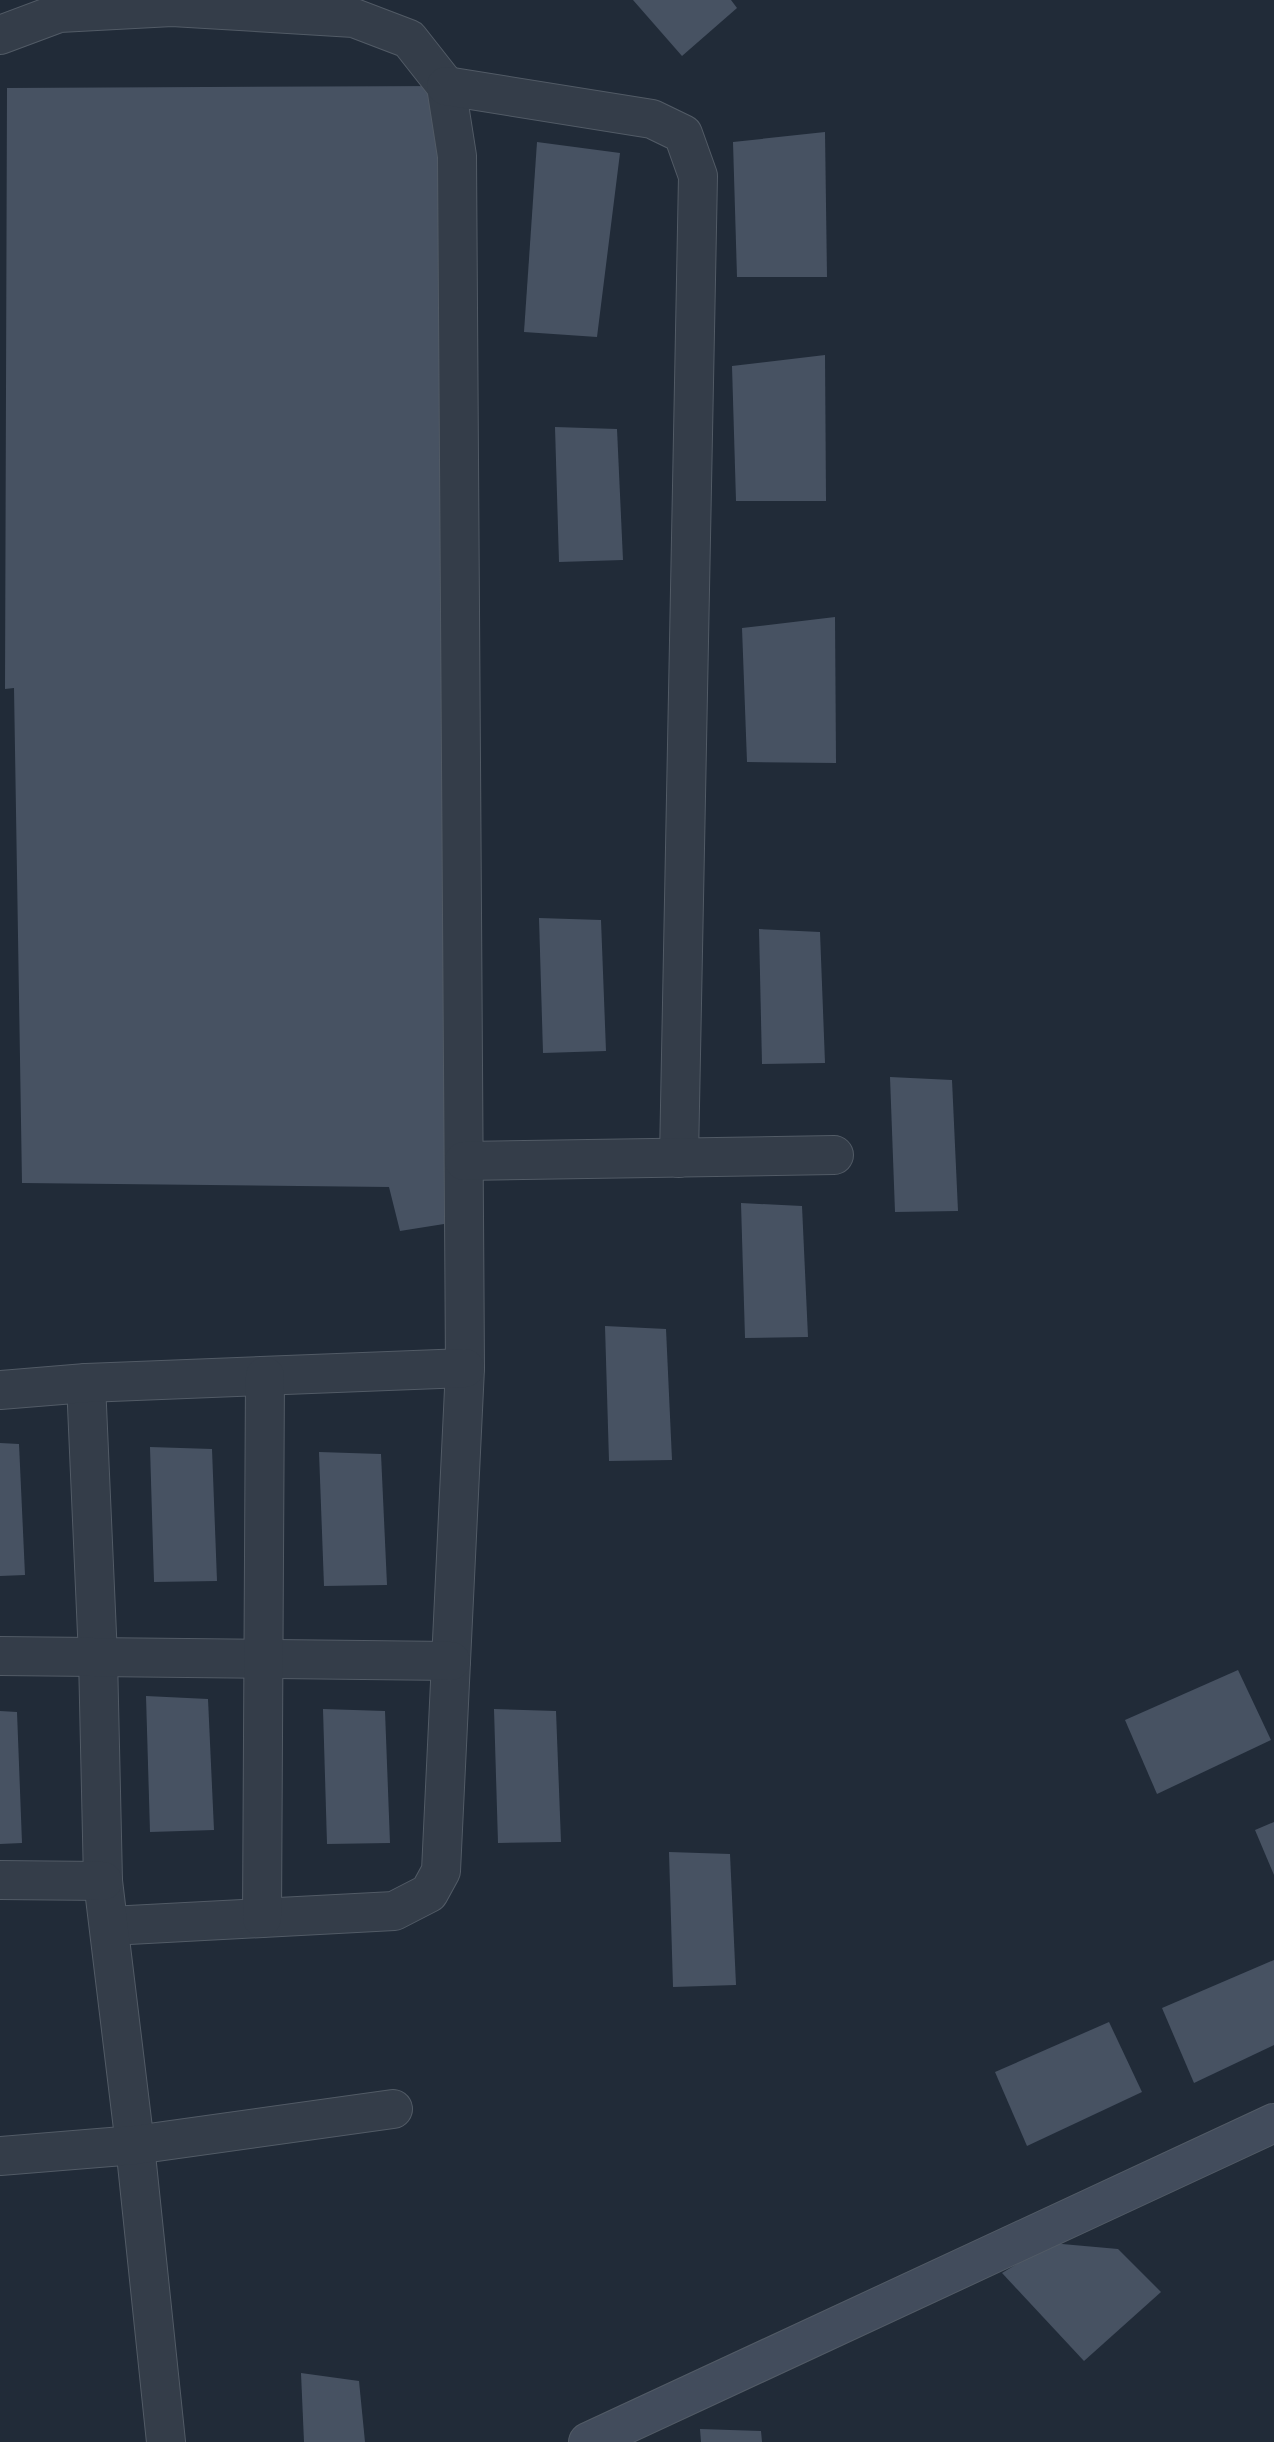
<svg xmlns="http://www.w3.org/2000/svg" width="1274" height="2442" font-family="'Space Grotesk',sans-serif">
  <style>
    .building { fill: #475262 }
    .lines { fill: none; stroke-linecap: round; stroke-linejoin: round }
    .street-casing { stroke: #525b66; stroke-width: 40 }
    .secondary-casing { stroke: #525b66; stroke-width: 40 }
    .street { stroke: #343d49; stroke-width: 38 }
    .secondary { stroke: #424c5c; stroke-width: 38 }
  </style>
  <rect width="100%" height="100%" fill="#212b38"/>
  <g class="building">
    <polygon points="633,0 731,0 737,8 682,56"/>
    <polygon points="446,86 448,662 444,1224 400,1231 389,1187 22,1183 14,688 5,689 7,88"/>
    <polygon points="825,132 827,277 737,277 733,142"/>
    <polygon points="537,142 620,153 597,337 524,332"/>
    <polygon points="825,355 826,501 736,501 732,366"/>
    <polygon points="555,427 617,429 623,560 559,562"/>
    <polygon points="835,617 836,763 747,762 742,628"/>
    <polygon points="539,918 601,920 606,1051 543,1053"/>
    <polygon points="759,929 820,932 825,1063 762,1064"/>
    <polygon points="890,1077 952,1080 958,1211 895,1212"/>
    <polygon points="741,1203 802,1206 808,1337 745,1338"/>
    <polygon points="605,1326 666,1329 672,1460 609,1461"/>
    <polygon points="0,1443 19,1444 25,1575 0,1576"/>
    <polygon points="150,1447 212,1449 217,1581 154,1582"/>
    <polygon points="319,1452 381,1454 387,1585 324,1586"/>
    <polygon points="1238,1670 1271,1740 1157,1794 1125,1720"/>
    <polygon points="146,1696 208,1699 214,1830 150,1832"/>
    <polygon points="323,1709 385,1711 390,1843 327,1844"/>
    <polygon points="494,1709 556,1711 561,1842 498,1843"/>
    <polygon points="0,1711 17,1712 22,1843 0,1844"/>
    <polygon points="1274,1822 1274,1875 1255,1830"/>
    <polygon points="669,1852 730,1854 736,1985 673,1987"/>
    <polygon points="1274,1960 1274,2045 1194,2083 1162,2008"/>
    <polygon points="1109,2022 1142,2092 1027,2146 995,2072"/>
    <polygon points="1051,2243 1118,2249 1161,2292 1084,2361 1002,2273"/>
    <polygon points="301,2373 359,2381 365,2442 304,2442"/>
    <polygon points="700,2429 761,2431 762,2442 701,2442"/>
  </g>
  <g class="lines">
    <defs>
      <g id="street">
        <polyline points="0,35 59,13 172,7 354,18 409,39 446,86 457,156 465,1368 441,1871 429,1893 394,1911 110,1926"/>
        <polyline points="446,86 652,119 683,134 698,176 679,1158"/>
        <polyline points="464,1161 834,1155"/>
        <polyline points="86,1383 98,1657 103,1881 135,2145 166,2442"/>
        <polyline points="0,1390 86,1383 465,1368"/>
        <polyline points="0,1656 451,1661"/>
        <polyline points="0,1880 103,1881"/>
        <polyline points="262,1918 265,1376"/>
        <polyline points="0,2156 135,2145 393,2109"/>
      </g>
      <polyline id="secondary" points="588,2442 1274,2123"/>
    </defs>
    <use href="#street" class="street-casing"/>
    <use href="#secondary" class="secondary-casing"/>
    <use href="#street" class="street"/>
    <use href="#secondary" class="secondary"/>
  </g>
</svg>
